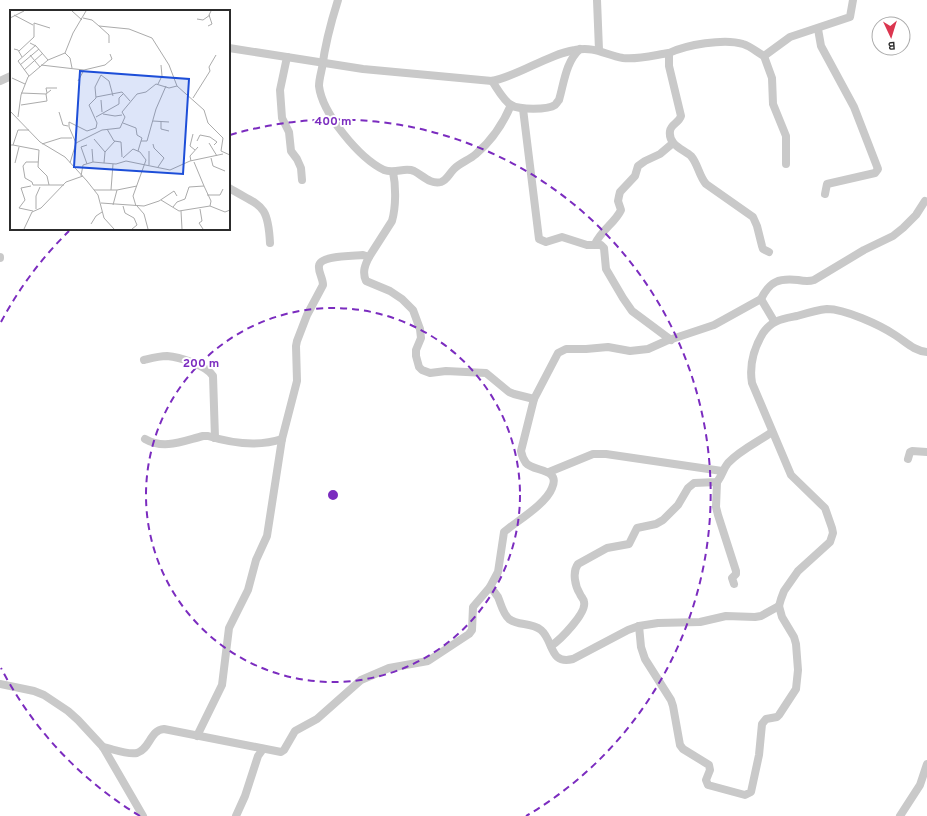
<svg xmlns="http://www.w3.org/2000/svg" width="927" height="816" font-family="Overpass,sans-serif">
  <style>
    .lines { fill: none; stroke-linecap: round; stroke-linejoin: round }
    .street { stroke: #c9c9c9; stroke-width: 8 }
    .ring { fill: none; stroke: #7b2cbf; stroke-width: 2; stroke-dasharray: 7 5 }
    .inset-road { fill: none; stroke: #ababab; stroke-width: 1 }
    .view { fill: #1d4ed8; fill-opacity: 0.15; stroke: #1d4ed8; stroke-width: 2 }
    .inset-edge { fill: none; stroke: #2c2c2c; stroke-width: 2 }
    .centre { fill: #7b2cbf; stroke: #fff; stroke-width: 2 }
    .ring-label { font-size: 12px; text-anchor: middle; font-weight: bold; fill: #7b2cbf; stroke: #fff; stroke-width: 4; stroke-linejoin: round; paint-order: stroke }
  </style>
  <rect width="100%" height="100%" fill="#fff"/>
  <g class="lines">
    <g class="street">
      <path d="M 338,0 C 331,22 325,45 322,68 C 321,73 319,80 319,86 C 322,113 359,158 384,170 C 395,174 405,167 414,171 C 422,175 431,185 441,182 C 447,180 449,174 454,169 C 460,163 469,160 476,154 C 491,141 503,124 511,105"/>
      <polyline points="597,0 599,50"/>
      <polyline points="818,29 821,46 854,107 878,169 875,173 827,184 825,194"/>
      <path d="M 229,48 L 363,69 L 492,81 C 521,75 546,55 575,50 C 595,46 605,55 623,58 C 637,60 655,55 669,53"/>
      <polyline points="764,56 772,78 773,104 786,136 786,164"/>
      <polyline points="287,57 280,90 282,118 289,132 291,151 297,159 301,168 302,180"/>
      <polyline points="0,81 11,76"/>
      <path d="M 492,81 C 497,88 503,100 511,105 C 519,110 548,110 555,105 C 556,104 558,101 559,100 C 564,83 566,61 580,49"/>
      <polyline points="523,109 539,239 546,242 562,237 587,245 601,245 604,248 606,269 623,298 632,311 671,340"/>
      <path d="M 229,188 C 261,207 268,203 270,243"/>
      <path d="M 595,244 C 602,229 615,223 621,210 L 618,201 L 619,196 L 620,192 L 635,176 L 638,166 L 645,161 L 660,154 L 673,143"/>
      <path d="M 769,252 L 763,249 L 762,246 L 757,226 L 753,217 L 706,184 C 699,176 698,164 691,156 C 683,149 668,145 670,131 C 671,124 679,123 681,116 L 669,66 L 669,53 C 686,45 724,38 743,44 C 750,46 757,52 764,56 L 790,37 L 850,17 L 853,0"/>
      <polyline points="0,257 0,258"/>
      <path d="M 369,257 C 365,265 362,272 366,281 L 390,291 L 402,299 L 413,310 L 420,329 L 421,338 L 416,350 L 416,356 L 419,367 L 422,370 L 430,373 L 446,371 L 486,373 L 509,392 L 514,394 L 534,399"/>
      <polyline points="761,299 774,321"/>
      <path d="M 144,360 C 152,358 159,356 167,356 C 179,357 206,365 213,376 L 215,438"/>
      <path d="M 145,439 C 164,450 183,441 203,436 L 208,436 C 231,443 258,447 282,439"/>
      <polyline points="908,459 910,452 912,451 927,452"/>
      <polyline points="549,472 593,454 606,454 722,471"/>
      <polyline points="717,482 716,507 718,515 736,571 736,574 732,578 734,584"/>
      <path d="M 490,587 C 493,590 496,594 498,597 C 501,604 503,614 509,619 C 518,626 531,622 541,630 C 554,641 549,665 573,659 L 628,630 L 639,626 L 658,623 L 700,622 L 726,616 L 755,617 L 761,616 L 779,606"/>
      <path d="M 639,626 L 641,647 L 645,659 L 671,700 L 673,706 L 680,745 L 683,749 L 709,765 L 710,770 L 706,780 L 708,785 L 745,795 L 751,792 L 759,755 L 762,724 L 766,719 L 777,717 L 779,715 L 796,689 L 798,670 L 796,644 L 794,637 L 782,617 L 779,606 L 781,599 L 784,591 L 798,571 L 830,542 L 833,533 L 832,528 L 825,508 L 791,475 L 752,383 C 749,365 754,348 763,333 C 772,320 782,319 797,316 C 807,313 817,310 827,309 C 845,309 880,325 895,335 C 906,342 914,351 927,352"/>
      <path d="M 551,646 C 560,640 587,613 584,602 C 584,599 581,597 580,594 C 575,586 572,572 578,564 L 607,548 L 629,544 L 637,528 L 656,524 L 663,520 L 678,505 L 688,488 L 694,483 L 717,482 C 722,476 723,469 728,463 C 740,450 758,442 772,432"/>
      <polyline points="0,684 34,691 44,695 68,711 78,720 103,747 143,816"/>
      <path d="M 197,736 L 222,685 L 229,628 L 248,590 L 256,560 L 267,536 L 282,439 L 297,381 L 296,346 L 297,341 L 307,315 L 323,285 C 323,278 318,272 319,266 C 320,255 354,256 363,255 L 369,257 L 392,221 C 396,207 396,186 393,172"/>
      <path d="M 103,747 C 113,749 127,755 137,753 C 150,749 150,730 164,729 L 281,752 L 284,750 L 295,731 L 317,719 L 361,680 L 389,668 L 428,661 L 469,634 L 472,630 L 473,607 L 490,587 L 498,572 L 504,532 C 517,521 546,504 552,488 C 561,468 534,472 526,463 C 523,459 522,456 521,451 L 534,399 L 558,353 L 566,349 L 586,349 L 608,347 L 630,351 L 648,349 L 666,341 L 714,325 L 761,299 C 770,281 779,278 798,280 C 803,281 808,282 814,280 L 864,250 L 893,236 L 903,228 L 916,215 L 925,201"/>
      <polyline points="236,816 245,796 258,756 263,749"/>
      <polyline points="900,816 920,785 927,764"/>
    </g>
  </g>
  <g class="ring">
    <circle cx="333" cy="495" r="187"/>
    <path d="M140 816A374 374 0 0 1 1 668M1 322A374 374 0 0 1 69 231M230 135A374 374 0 0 1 526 816"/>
  </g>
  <g transform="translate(10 10)">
    <rect width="220" height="220" fill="#fff"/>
    <path class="inset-road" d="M 62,1 L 72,10M 4,5 L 23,15M 0,8 L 14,1M 73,8 L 82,10 L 89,16 L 119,19 L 142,28 L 159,55 L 167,76 L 194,100 L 198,113 L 213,128 L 211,141 L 220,145M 187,9 L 193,10 L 200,5M 89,16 L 99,25 L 99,33M 198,16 L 202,14 L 199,5 L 201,1M 20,33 L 26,36 L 38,50M 4,39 L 8,40 L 12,47M 9,41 L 24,27 L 24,13 L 40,18M 55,43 L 60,48 L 62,58M 20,45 L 30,57M 10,55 L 29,39M 31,55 L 74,60 L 95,55 L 102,49 L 100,44M 14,60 L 33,43M 19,66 L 8,51 L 26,35M 2,68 L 15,74M 68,71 L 74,60M 148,74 L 152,66 L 151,55M 11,83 L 36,84 L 41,80M 37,83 L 36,78 L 47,78M 86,87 L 112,82 L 120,91M 183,88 L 200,61 L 199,57 L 206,45M 91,90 L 92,102M 11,95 L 37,91 L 36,84M 0,101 L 30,132 L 55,147 L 77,171 L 88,185 L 94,208 L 104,219M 49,102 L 53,115 L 58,116M 93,104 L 105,106 L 112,105M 8,107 L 11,85 L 18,67 L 38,50 L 55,43 L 63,23 L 76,1M 86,107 L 109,94 L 109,88 L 113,84M 143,111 L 159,112M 151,111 L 151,119 L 159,121M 113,113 L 126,118 L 127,125 L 132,128 L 131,131M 97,119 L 104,131 L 111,132 L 112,147M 183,124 L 180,136 L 185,140M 187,131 L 190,125 L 200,127 L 207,132 L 204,135M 66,133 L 92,120 L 110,118 L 115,107 L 112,102 L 127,84 L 136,82 L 146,74 L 159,78 L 167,76M 199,133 L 207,146M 32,134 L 51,128 L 62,128M 143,134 L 144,138 L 154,148 L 148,157M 0,135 L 3,135 L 8,120 L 19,120M 3,135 L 29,140 L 28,157 L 37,166 L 39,175M 82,139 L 83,152M 128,141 L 131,131 L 137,131 L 146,99 L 156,76M 139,141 L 139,155M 95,142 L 105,131M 113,148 L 123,139 L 130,142 L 136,150 L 123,186 L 126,196M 201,148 L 203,156 L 215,161M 181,151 L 180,146 L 188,137M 28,152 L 16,152 L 13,156 L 15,168 L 22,172 L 23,175 L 54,175M 5,153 L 9,137M 60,153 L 66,133 L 59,117 L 59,112 L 77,121 L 86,118 L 87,113 L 79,95 L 86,88 L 85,77 L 91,65 L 99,71 L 103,86M 94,153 L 106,154 L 116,151 L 160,160 L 180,151 L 213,144M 77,154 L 71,137 L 77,135M 71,166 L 73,155 L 83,152 L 94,153 L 95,142 L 84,129M 21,176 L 11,178 L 15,190 L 9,198 L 23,201M 194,176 L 201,191 L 200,196M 84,180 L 107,180 L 103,195M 101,180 L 103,154M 107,180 L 127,176M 197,185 L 210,185 L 213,179M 151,190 L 169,201 L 200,196 L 215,202 L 220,200M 91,193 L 134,196 L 149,191 L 164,181 L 167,186M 113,196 L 115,203 L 124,208 L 127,215 L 122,219M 127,196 L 134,204 L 138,219M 163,197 L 167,192 L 175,189 L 179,177 L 194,176 L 184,152M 26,199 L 26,186 L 30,177M 190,199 L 192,211 L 189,213 L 193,219M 171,201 L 172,219M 81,214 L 86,206 L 92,202M 14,219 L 22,202 L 31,198 L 56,172 L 73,166"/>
    <path class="view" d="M 70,61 L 179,69 L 173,164 L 64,157 Z"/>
    <rect width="220" height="220" class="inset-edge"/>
  </g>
  <circle cx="333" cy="495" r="6" class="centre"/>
  <g class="ring-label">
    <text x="333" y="125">400 m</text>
    <text x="201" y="367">200 m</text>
  </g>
  <g transform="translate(891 36) rotate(176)"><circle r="19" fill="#ffffff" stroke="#ababab"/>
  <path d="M0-3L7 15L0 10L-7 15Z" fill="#db354f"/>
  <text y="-6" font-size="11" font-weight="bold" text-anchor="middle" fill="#2c2c2c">B</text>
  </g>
</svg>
